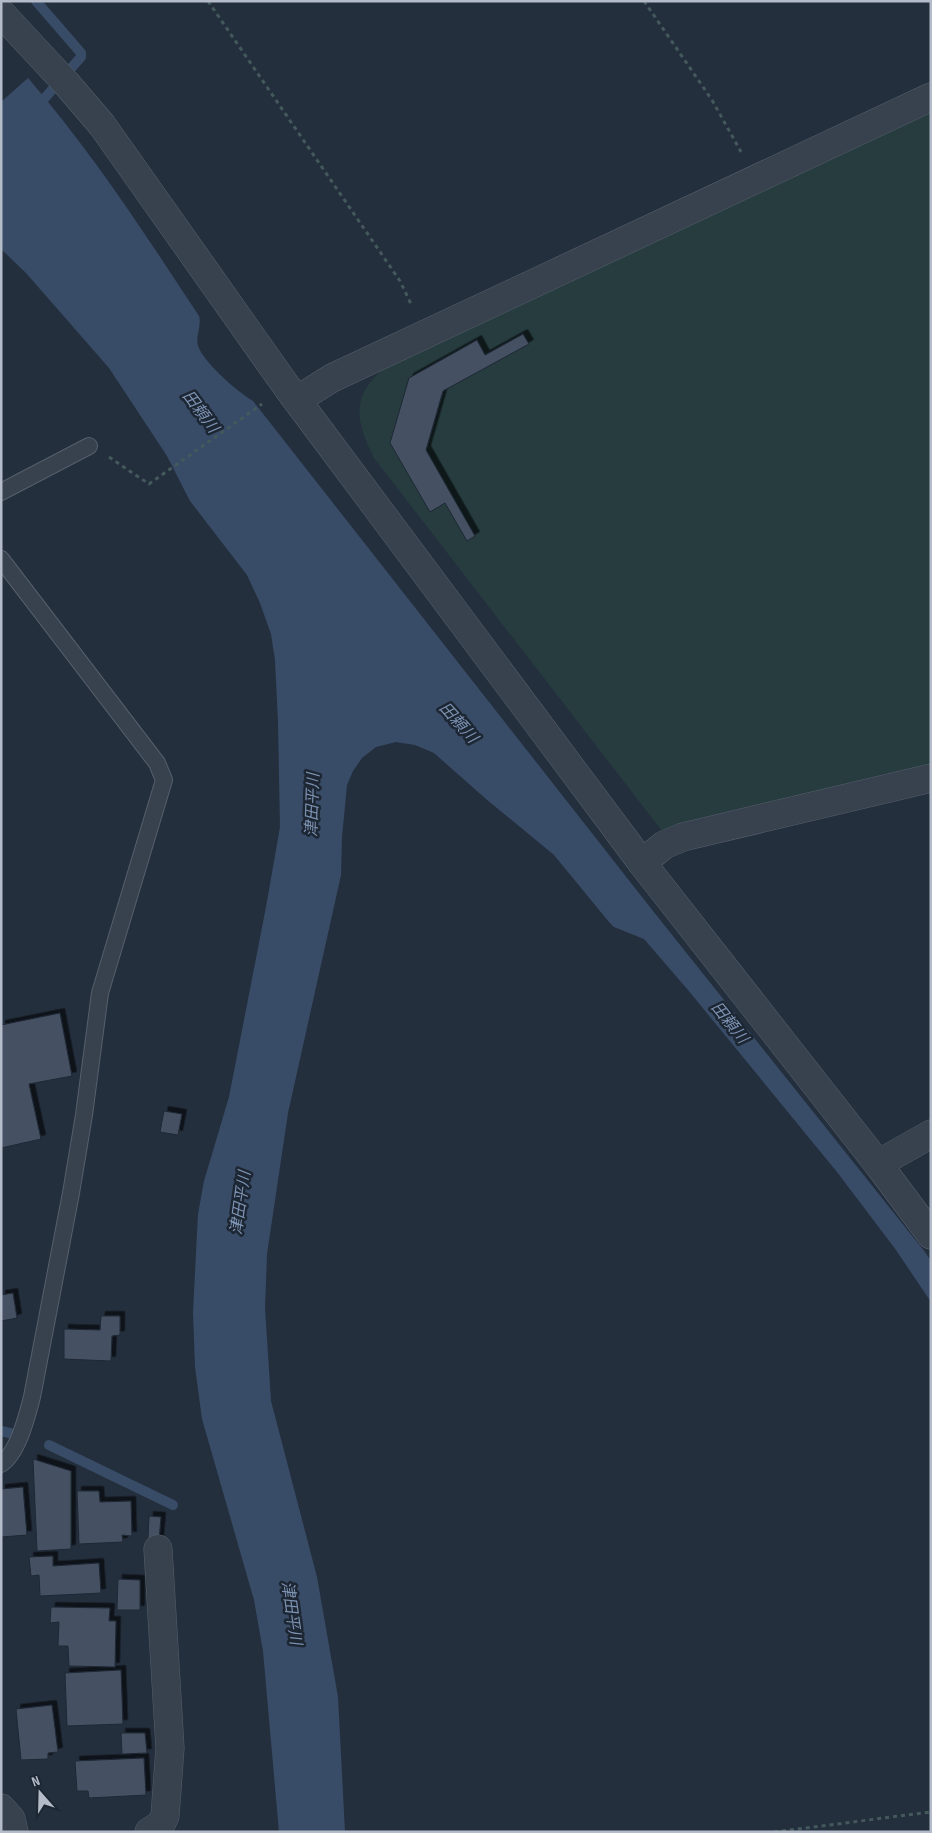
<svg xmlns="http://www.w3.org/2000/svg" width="932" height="1833" font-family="'Sofia Sans Condensed','Noto Sans JP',sans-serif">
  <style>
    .green { fill: #263c3f }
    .water { fill: #394c67 }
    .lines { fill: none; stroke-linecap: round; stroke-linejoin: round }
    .stream { stroke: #394c67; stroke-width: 10 }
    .building { fill: #455162; stroke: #1f2835; filter: url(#shadow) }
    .service-casing { stroke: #565f6c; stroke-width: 18 }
    .minor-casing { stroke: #565f6c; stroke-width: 29 }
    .path { stroke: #44595c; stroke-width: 3; stroke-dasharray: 4 4; stroke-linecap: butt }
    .service { stroke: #38414e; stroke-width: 16 }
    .minor { stroke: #38414e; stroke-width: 28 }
    .labels { text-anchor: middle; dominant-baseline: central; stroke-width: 5; stroke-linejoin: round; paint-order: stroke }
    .water-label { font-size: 16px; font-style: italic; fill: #7c92b1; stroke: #1d2633 }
  </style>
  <defs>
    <filter id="shadow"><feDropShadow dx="4.5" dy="-4.5" stdDeviation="0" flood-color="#0009"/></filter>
  </defs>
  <rect width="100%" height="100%" fill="#242f3e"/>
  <path class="green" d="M 931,111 L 931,769 L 662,831 L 374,458 C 355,420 350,395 387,366 Z"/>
  <path class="water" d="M 28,78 C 92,152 145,234 199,316 C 202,326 195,336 198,346 C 204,363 238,392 253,401 L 653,911 L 925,1252 L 931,1261 L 931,1302 L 896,1250 L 837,1172 L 688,990 L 644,939 L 614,927 L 609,922 L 554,855 L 486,799 L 434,753 L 415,745 L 396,742 L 376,747 L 362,758 L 353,771 L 347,785 L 342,837 L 341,875 L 288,1113 L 267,1254 L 265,1308 L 271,1401 L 317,1577 L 338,1697 L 345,1832 L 279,1832 L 263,1651 L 254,1600 L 202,1419 L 195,1367 L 193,1312 L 198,1214 L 204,1181 L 229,1097 L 266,907 L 280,827 L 278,722 L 275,660 L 271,634 L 260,603 L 247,575 L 190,501 L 167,456 L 109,368 L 26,273 L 1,249 L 1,102 Z"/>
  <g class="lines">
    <g class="stream">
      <polyline points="36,1 81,53 81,57 36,108"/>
      <polyline points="1,1431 10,1433"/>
      <polyline points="49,1445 173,1505"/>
    </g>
  </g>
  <g class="building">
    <polygon points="523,334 529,344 443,391 426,450 475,536 467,541 445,503 430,512 390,443 409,378 477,340 485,355"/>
    <polygon points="60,1013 72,1076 29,1084 41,1139 1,1148 1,1025"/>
    <polygon points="164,1111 182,1114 178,1135 160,1132"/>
    <polygon points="13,1293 17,1318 1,1321 1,1295"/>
    <polygon points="101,1316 120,1316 120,1335 112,1336 111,1361 64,1359 64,1329 100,1330"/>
    <polygon points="33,1459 71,1471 71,1549 37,1551"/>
    <polygon points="23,1487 27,1535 1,1537 1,1489"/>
    <polygon points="77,1491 99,1491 100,1502 131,1501 132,1536 122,1535 123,1542 79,1544"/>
    <polygon points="149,1516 161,1517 159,1540 148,1539"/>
    <polygon points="53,1556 53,1566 99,1563 101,1593 40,1596 39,1575 31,1576 29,1557"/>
    <polygon points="118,1579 140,1580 140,1610 117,1610"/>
    <polygon points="51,1607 110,1608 109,1621 116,1621 115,1667 69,1666 68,1646 58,1646 59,1622 50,1623"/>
    <polygon points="121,1670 123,1724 67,1726 65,1673"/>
    <polygon points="52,1705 58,1752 48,1753 48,1759 21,1760 16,1709"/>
    <polygon points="121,1733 145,1733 147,1753 122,1754"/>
    <polygon points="144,1758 146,1795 89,1798 88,1791 77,1791 75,1761"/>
  </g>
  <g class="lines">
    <defs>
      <g id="service">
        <polyline points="1,492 89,446"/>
        <path d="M 1,559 L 157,763 L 164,780 L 100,993 L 84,1115 L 71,1193 L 32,1397 C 27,1416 18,1453 1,1464"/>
      </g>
      <g id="minor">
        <polyline points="1,13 66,83 102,125 287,387 642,863 878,1164 931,1235"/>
        <polyline points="297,400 332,378 931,97"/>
        <polyline points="642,863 664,845 683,837 931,778"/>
        <polyline points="878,1164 931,1134"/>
        <polyline points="1,1808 11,1819 14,1832"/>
        <polyline points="149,1832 161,1824 165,1816 170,1748 158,1549"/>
      </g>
    </defs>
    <use href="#service" class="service-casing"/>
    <use href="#minor" class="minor-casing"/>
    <g class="path">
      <polyline points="208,1 400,281 412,306"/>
      <polyline points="644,1 712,100 741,152"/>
      <polyline points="109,457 149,484 262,404"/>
      <polyline points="774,1832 931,1812"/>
    </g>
    <use href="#service" class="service"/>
    <use href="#minor" class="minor"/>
  </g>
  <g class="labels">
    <g class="water-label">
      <text transform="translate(200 412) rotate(53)">田頼川</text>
      <text transform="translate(458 723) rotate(48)">田頼川</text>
      <text transform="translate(313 805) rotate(-88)">津田平川</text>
      <text transform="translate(729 1023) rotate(51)">田頼川</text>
      <text transform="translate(241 1203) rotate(-82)">津田平川</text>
      <text transform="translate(291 1613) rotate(82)">津田平川</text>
    </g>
  </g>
  <rect width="932" height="1833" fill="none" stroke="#b4bcc9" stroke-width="5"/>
  <g transform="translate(40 1793) rotate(340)" stroke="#1d2633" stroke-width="4" paint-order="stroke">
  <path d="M0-4L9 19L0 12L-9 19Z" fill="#b4bcc9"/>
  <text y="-8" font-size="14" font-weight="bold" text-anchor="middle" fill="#b4bcc9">N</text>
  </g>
</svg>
